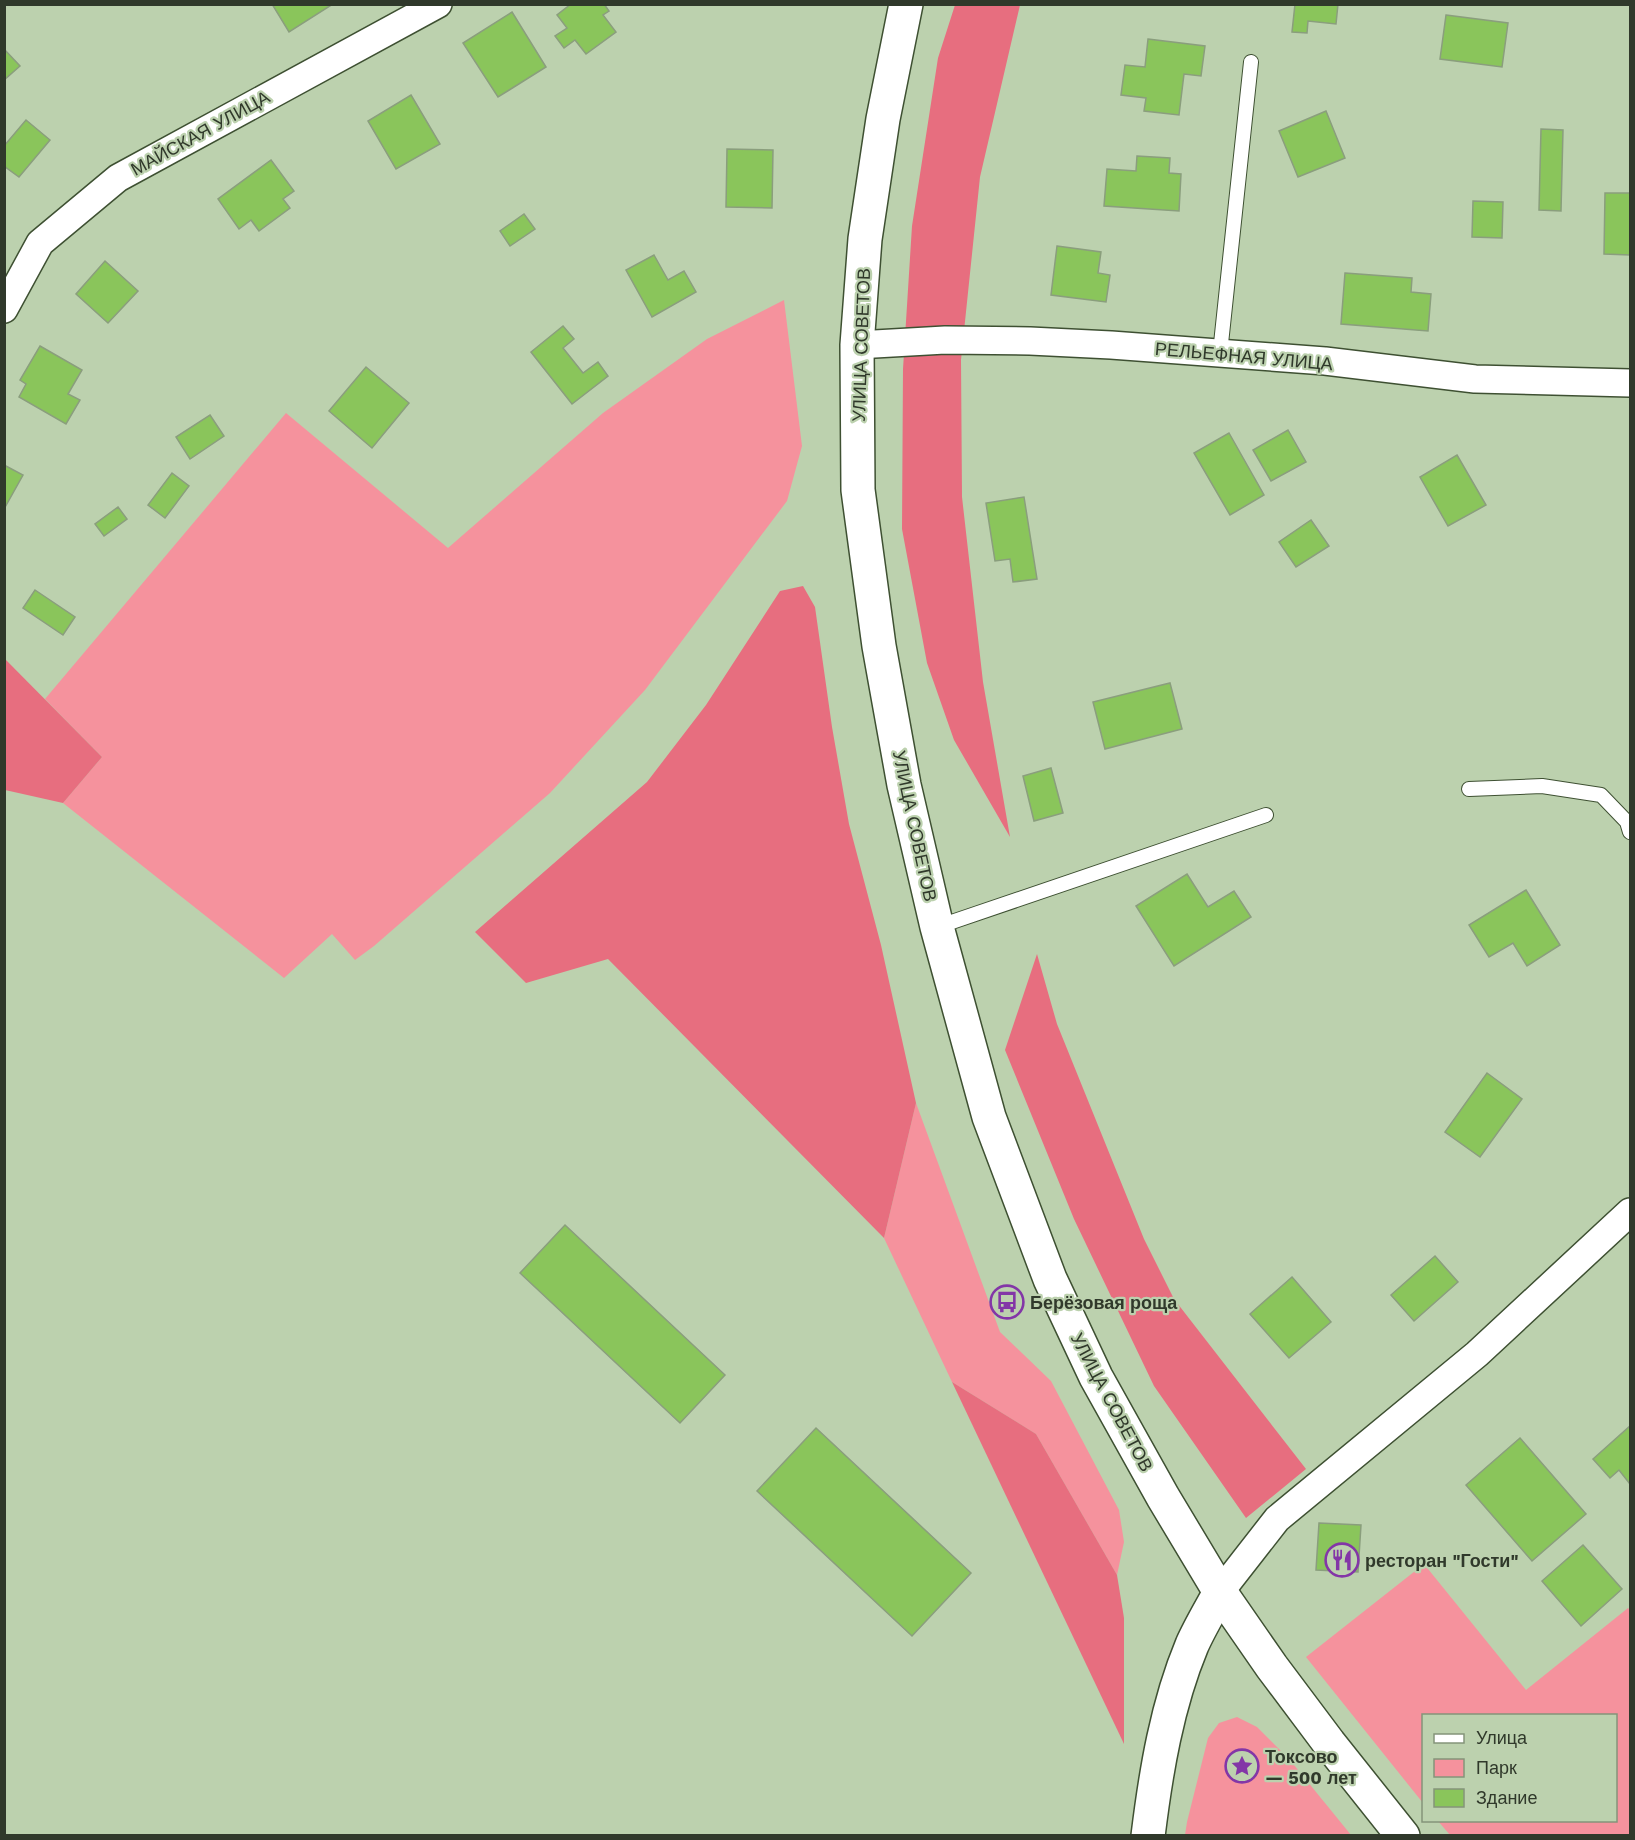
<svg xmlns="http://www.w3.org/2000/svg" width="1635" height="1840" font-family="'Work Sans',sans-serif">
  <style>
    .green { fill: #f5929d }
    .forest { fill: #e76e7f }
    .building { fill: #8ac55b; stroke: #8a9e7d; stroke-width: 1.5 }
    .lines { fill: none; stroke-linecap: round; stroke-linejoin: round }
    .service-casing { stroke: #3e5032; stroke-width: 16 }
    .minor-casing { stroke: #3e5032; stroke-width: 30 }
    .tertiary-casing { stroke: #3e5032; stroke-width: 36 }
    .secondary-casing { stroke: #3e5032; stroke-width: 36 }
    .service { stroke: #fff; stroke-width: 14 }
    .minor { stroke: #fff; stroke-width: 27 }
    .tertiary { stroke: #fff; stroke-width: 33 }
    .secondary { stroke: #fff; stroke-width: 33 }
    .labels { text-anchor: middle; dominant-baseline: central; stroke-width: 4.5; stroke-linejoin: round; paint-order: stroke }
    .street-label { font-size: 18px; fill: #30392b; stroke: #bcd1ae }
    .poi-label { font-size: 18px; font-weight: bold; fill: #30392b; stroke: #bcd1ae; text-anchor: start }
  </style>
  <rect width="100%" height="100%" fill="#bcd1ae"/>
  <g class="green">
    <polygon points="784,300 802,446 787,501 645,690 550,793 374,946 355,960 332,934 284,978 63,803 102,757 45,699 286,413 448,548 603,413 707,339"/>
    <polygon points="916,1103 1000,1332 1051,1381 1119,1510 1124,1542 1117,1575 1036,1434 952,1382 884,1238"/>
    <polygon points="1424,1564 1526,1690 1628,1608 1630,1610 1630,1835 1450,1835 1438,1821 1616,1820 1616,1716 1424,1716 1423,1803 1306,1657"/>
    <polygon points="1237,1717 1257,1727 1290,1760 1351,1835 1185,1835 1187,1822 1208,1738 1219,1723"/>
  </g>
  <g class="forest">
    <polygon points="955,5 1020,5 980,177 961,360 962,497 983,682 1010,837 954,740 927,663 902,529 903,369 912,226 938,58"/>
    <polygon points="803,586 815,607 832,727 849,824 881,945 916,1103 884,1238 608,959 526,983 475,932 647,782 706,705 780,591"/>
    <polygon points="5,659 102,757 63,803 5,790"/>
    <polygon points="1037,954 1057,1024 1144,1239 1174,1299 1306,1469 1246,1518 1154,1386 1074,1219 1005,1050"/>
    <polygon points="952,1382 1036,1434 1117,1575 1124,1618 1124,1744"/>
  </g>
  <g class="building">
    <polygon points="272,4 333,4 289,32"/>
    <polygon points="571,4 604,4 609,11 603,15 616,32 586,54 575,40 564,48 555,36 567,28 557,15"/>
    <polygon points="1295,4 1338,4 1336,24 1308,21 1307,33 1292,32"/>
    <polygon points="512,12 546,67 498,97 463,43"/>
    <polygon points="1446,15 1508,23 1502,67 1440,59"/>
    <polygon points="1148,39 1205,46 1201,76 1184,74 1179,115 1144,111 1146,98 1121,95 1125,65 1145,67"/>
    <polygon points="4,49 20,66 4,80"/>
    <polygon points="411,95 440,144 396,169 368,121"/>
    <polygon points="1326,111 1345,158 1298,177 1279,131"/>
    <polygon points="26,120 50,140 19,177 4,166 4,146"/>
    <polygon points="1541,129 1563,130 1561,211 1539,210"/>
    <polygon points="727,149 773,150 772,208 726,207"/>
    <polygon points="1137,156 1170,158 1169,173 1181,174 1179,211 1104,206 1107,169 1136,171"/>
    <polygon points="271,160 294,191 283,199 290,208 259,231 251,220 239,229 218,199"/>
    <polygon points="1605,193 1630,193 1630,255 1604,254"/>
    <polygon points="1473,201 1503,202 1502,238 1472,237"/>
    <polygon points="524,214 535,229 510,246 500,231"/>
    <polygon points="1057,246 1101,252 1098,273 1110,275 1106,302 1051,295"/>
    <polygon points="654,255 668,280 684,271 696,292 652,317 626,270"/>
    <polygon points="105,261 138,291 108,323 76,294"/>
    <polygon points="1345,273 1412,278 1411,292 1431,294 1428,331 1341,324"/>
    <polygon points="563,326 574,339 563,348 583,373 598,362 608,376 572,404 531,352"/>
    <polygon points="40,346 82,370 68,394 80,400 66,424 19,397 26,384 20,380"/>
    <polygon points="366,367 409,403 372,448 329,411"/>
    <polygon points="210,415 224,436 190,459 176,437"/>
    <polygon points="1288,430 1306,462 1271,481 1253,450"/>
    <polygon points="1229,433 1264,495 1230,515 1194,453"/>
    <polygon points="1457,455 1486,505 1448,526 1420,477"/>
    <polygon points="4,465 23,475 4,509"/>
    <polygon points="172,473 189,486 165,518 148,505"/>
    <polygon points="1024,497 1037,579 1013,582 1010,559 995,561 986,503"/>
    <polygon points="118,507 127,519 104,536 95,524"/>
    <polygon points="1311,520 1329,546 1296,567 1279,542"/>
    <polygon points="35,590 75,617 63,635 23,608"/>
    <polygon points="1170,683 1182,729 1105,749 1093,702"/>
    <polygon points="1051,768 1063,813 1034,821 1023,776"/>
    <polygon points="1187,874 1208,907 1234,891 1251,917 1174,966 1136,906"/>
    <polygon points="1526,890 1560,945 1527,966 1513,943 1489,957 1469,925"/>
    <polygon points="1487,1073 1522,1099 1480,1157 1445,1132"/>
    <polygon points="565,1225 725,1375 680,1423 520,1273"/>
    <polygon points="1435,1256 1458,1282 1414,1321 1391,1295"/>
    <polygon points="1292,1277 1331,1322 1289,1358 1250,1314"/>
    <polygon points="1630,1426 1630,1484 1619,1470 1610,1478 1593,1459"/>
    <polygon points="816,1428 971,1573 912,1636 757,1491"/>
    <polygon points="1520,1438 1586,1514 1532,1561 1466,1485"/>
    <polygon points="1319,1523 1361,1525 1358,1572 1316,1570"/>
    <polygon points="1583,1545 1622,1589 1581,1626 1542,1581"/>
  </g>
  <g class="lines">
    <defs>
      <g id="service">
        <polyline points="1220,353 1251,62"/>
        <polyline points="1469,789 1542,786 1601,795 1627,822 1630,832"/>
        <polyline points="937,927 1266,815"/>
      </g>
      <g id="minor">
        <polyline points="4,309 40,243 118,178 438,4"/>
        <polyline points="857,345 945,340 1030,341 1111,345 1325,361 1475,379 1630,383"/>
        <polyline points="1220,1592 1277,1519 1477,1354 1630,1212"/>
      </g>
      <path id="tertiary" d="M 1148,1836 C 1156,1771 1167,1705 1192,1645 C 1200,1627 1211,1609 1220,1592"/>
      <polyline id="secondary" points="906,4 883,119 865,239 857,345 858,490 879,646 904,785 937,927 989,1117 1050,1279 1096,1377 1163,1497 1220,1592 1272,1667 1329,1743 1403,1836"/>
    </defs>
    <use href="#service" class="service-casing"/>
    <use href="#minor" class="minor-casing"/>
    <use href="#tertiary" class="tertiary-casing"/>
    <use href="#secondary" class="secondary-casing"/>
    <use href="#service" class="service"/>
    <use href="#minor" class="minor"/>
    <use href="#tertiary" class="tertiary"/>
    <use href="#secondary" class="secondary"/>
  </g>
  <defs>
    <symbol id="bus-ring" viewBox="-11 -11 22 22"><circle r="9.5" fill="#bcd1ae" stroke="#8336a7" stroke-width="1.5"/><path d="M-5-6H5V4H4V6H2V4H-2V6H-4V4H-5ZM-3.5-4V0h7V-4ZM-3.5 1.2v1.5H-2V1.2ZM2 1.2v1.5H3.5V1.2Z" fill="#8336a7"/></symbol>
    <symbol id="restaurant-ring" viewBox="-11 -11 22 22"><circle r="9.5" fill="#bcd1ae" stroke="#8336a7" stroke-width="1.5"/><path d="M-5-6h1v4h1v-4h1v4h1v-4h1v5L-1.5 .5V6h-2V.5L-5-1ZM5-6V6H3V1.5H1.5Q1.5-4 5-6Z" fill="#8336a7"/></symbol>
    <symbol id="sight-ring" viewBox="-11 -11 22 22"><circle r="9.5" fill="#bcd1ae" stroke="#8336a7" stroke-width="1.5"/><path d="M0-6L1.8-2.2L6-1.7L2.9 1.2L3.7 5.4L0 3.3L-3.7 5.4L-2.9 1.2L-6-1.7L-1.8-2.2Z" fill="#8336a7"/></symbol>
  </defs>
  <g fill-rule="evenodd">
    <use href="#bus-ring" x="988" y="1283" width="38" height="38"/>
    <use href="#restaurant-ring" x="1323" y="1541" width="38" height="38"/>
    <use href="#sight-ring" x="1223" y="1747" width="38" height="38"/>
  </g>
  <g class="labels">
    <g class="street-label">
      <text transform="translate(200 133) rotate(-29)">МАЙСКАЯ УЛИЦА</text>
      <text transform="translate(861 345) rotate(-88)">УЛИЦА СОВЕТОВ</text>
      <text transform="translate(1244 356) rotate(5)">РЕЛЬЕФНАЯ УЛИЦА</text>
      <text transform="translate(915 826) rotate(78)">УЛИЦА СОВЕТОВ</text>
      <text transform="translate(1112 1402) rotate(62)">УЛИЦА СОВЕТОВ</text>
    </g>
    <g class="poi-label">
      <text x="1030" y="1302">Берёзовая роща</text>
      <text x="1365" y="1560">ресторан "Гости"</text>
      <text x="1265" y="1756">Токсово<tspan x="1265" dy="21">— 500 лет</tspan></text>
    </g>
  </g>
  <rect width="1635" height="1840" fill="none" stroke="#30392b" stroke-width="12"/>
  <rect x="1422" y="1714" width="195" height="108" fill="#bcd1ae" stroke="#84947a" stroke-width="1.5"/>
  <rect x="1434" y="1734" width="30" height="9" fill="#ffffff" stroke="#84947a" stroke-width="1.5"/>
  <text x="1476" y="1744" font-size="18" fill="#30392b">Улица</text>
  <rect x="1434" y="1759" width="30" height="18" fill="#f5929d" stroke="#84947a" stroke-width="1.5"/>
  <text x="1476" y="1774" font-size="18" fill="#30392b">Парк</text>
  <rect x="1434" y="1789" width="30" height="18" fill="#8ac55b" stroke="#84947a" stroke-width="1.5"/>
  <text x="1476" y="1804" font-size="18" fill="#30392b">Здание</text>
</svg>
